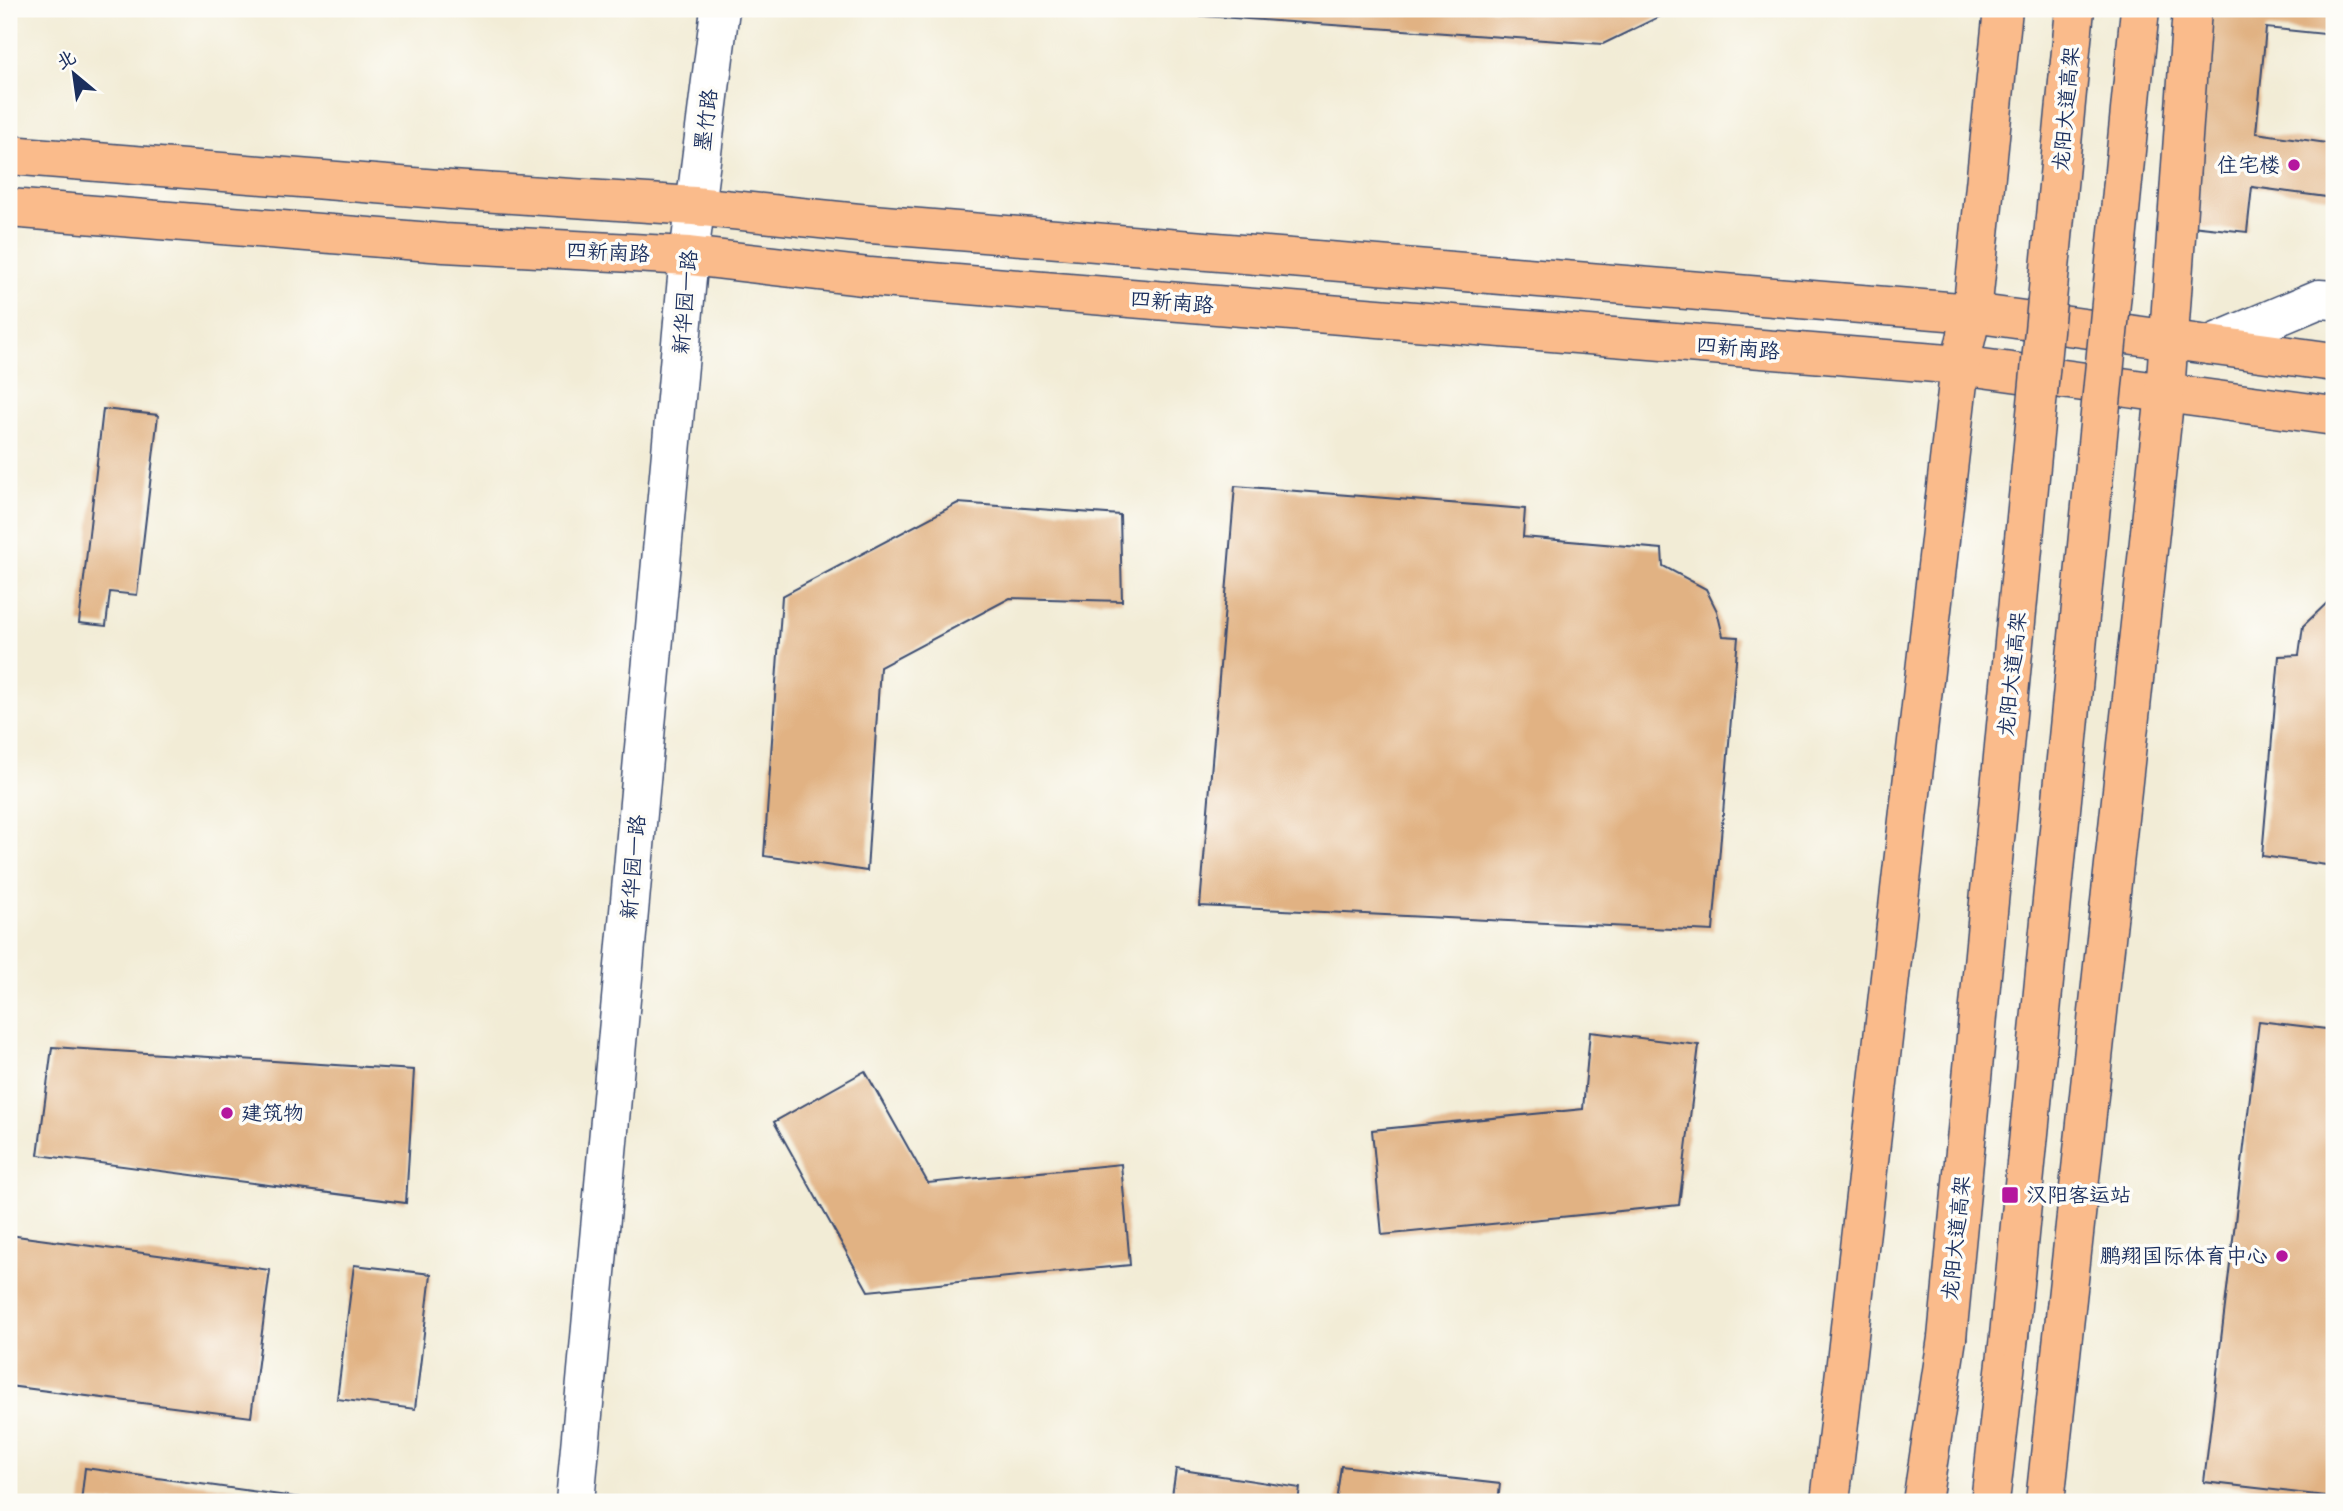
<svg xmlns="http://www.w3.org/2000/svg" width="2343" height="1511" font-family="'Shantell Sans','LXGW WenKai TC',sans-serif">
  <style>
    .building { fill: #e1b283 }
    .lines { fill: none; stroke-linecap: round; stroke-linejoin: round }
    .minor-casing { stroke: #3b4b70; stroke-width: 41 }
    .major-casing { stroke: #3b4b70; stroke-width: 41 }
    .highway-casing { stroke: #3b4b70; stroke-width: 41 }
    .minor { stroke: #fff; stroke-width: 38 }
    .major { stroke: #fabb8b; stroke-width: 38 }
    .highway { stroke: #fabb8b; stroke-width: 38 }
    .highway-bridge-casing { stroke: #3b4b70; stroke-width: 41; stroke-linecap: butt }
    .highway-bridge { stroke: #fabb8b; stroke-width: 38 }
    .poi-dot { fill: #b5179e; stroke: #fdfcf7; stroke-width: 2.5 }
    .labels { text-anchor: middle; dominant-baseline: central; stroke-width: 7; stroke-linejoin: round; paint-order: stroke }
    .street-label { font-size: 21px; fill: #1b2f5e; stroke: #fdfcf7 }
    .poi-label { font-size: 21px; fill: #1b2f5e; stroke: #fdfcf7; text-anchor: end }
  </style>
  <rect width="100%" height="100%" fill="#fdfcf7"/>
  <filter id="ink" filterUnits="userSpaceOnUse"><feTurbulence type="fractalNoise" baseFrequency=".0143" numOctaves="2"/><feDisplacementMap in="SourceGraphic" scale="14" xChannelSelector="R" yChannelSelector="G"/><feConvolveMatrix kernelMatrix="1 2 1 2 8 2 1 2 1" color-interpolation-filters="sRGB"/></filter>
  <filter id="wash" filterUnits="userSpaceOnUse"><feTurbulence type="fractalNoise" baseFrequency=".00686" numOctaves="4" result="noise"/><feDisplacementMap in="SourceGraphic" scale="28" xChannelSelector="R" yChannelSelector="G"/><feGaussianBlur stdDeviation="1.57" result="paint"/><feColorMatrix in="noise" values="0 0 0 0 0 0 0 0 0 0 0 0 0 0 0 0 0 1.4 0 .05"/><feComposite in="paint" operator="in"/></filter>
  <g filter="url(#wash)">
    <rect width="100%" height="100%" fill="#f2ecd6"/>
    <g id="blocks">
      <g class="building">
        <polygon points="1133,9 1675,9 1603,44 1133,11"/>
        <polygon points="2204,9 2334,9 2334,35 2266,28 2256,133 2334,144 2334,198 2252,187 2247,232 2182,225"/>
        <polygon points="9,319 17,320 11,389 9,389"/>
        <polygon points="103,409 158,415 137,595 110,592 106,626 79,623"/>
        <polygon points="1235,486 1525,509 1523,537 1662,549 1663,566 1706,589 1717,611 1723,636 1738,637 1713,931 1200,906"/>
        <polygon points="958,503 1120,515 1122,601 1010,598 880,667 867,871 764,856 782,596"/>
        <polygon points="2331,599 2334,599 2334,866 2262,856 2279,656 2299,655 2303,626"/>
        <polygon points="2259,1021 2334,1030 2334,1497 2204,1482"/>
        <polygon points="1590,1032 1699,1045 1679,1205 1382,1235 1372,1130 1583,1109"/>
        <polygon points="52,1047 414,1070 406,1203 38,1155"/>
        <polygon points="865,1071 928,1183 1121,1164 1130,1265 868,1291 774,1122"/>
        <polygon points="9,1235 270,1270 251,1417 9,1386"/>
        <polygon points="354,1265 431,1274 415,1409 337,1399"/>
        <polygon points="1341,1466 1500,1484 1498,1502 1336,1502"/>
        <polygon points="85,1468 324,1501 324,1502 81,1502"/>
        <polygon points="1176,1469 1300,1488 1298,1502 1171,1502"/>
      </g>
    </g>
  </g>
  <g filter="url(#ink)">
    <use href="#blocks" fill-opacity="0" stroke="#3b4b70" stroke-width="2"/>
    <g class="lines">
      <defs>
        <g id="minor">
          <polyline points="2210,345 2319,299 2334,300"/>
          <polyline points="575,1502 689,256 720,9"/>
        </g>
        <g id="major">
          <polyline points="9,155 451,190 694,206 859,223 1972,313 2334,362"/>
          <polyline points="9,208 444,243 689,256 870,277 1960,365 2334,416"/>
          <polyline points="1830,1502 1960,365 1972,313 2003,9"/>
          <polyline points="2045,1502 2165,393 2192,9"/>
        </g>
        <g id="highway">
          <polyline points="1922,1502 1947,1338"/>
          <polyline points="1990,1502 2009,1336"/>
        </g>
      </defs>
      <use href="#minor" class="minor-casing"/>
      <use href="#major" class="major-casing"/>
      <use href="#highway" class="highway-casing"/>
      <use href="#minor" class="minor"/>
      <use href="#major" class="major"/>
      <use href="#highway" class="highway"/>
      <defs>
        <g id="highway-bridge">
          <polyline points="2009,1336 2140,9"/>
          <polyline points="1947,1338 2075,9"/>
        </g>
      </defs>
      <use href="#highway-bridge" class="highway-bridge-casing"/>
      <use href="#highway-bridge" class="highway-bridge"/>
    </g>
  </g>
  <g class="poi-dot">
    <circle cx="2294" cy="165" r="7"/>
    <circle cx="227" cy="1113" r="7"/>
    <rect x="2001" y="1186" width="18" height="18" rx="3.5"/>
    <circle cx="2282" cy="1256" r="7"/>
  </g>
  <g class="labels">
    <g class="street-label">
      <text transform="translate(2066 109) rotate(-85)">龙阳大道高架</text>
      <text transform="translate(706 120) rotate(-83)">墨竹路</text>
      <text transform="translate(608 252) rotate(3)">四新南路</text>
      <text transform="translate(685 302) rotate(-85)">新华园一路</text>
      <text transform="translate(1172 302) rotate(5)">四新南路</text>
      <text transform="translate(1738 348) rotate(5)">四新南路</text>
      <text transform="translate(2012 674) rotate(-84)">龙阳大道高架</text>
      <text transform="translate(633 867) rotate(-85)">新华园一路</text>
      <text transform="translate(1956 1238) rotate(-84)">龙阳大道高架</text>
    </g>
    <g class="poi-label">
      <text x="2280" y="165">住宅楼</text>
      <text x="241" y="1113" text-anchor="start">建筑物</text>
      <text x="2026" y="1195" text-anchor="start">汉阳客运站</text>
      <text x="2268" y="1256">鹏翔国际体育中心</text>
    </g>
  </g>
  <rect width="2343" height="1511" fill="none" stroke="#fdfcf7" stroke-width="35"/>
  <g transform="translate(74 74) rotate(331)" stroke="#fdfcf7" stroke-width="5" paint-order="stroke">
  <path d="M0-5L12 26L0 18L-12 26Z" fill="#1b2f5e"/>
  <text y="-10" font-size="19" font-weight="bold" text-anchor="middle" fill="#1b2f5e">北</text>
  </g>
</svg>
